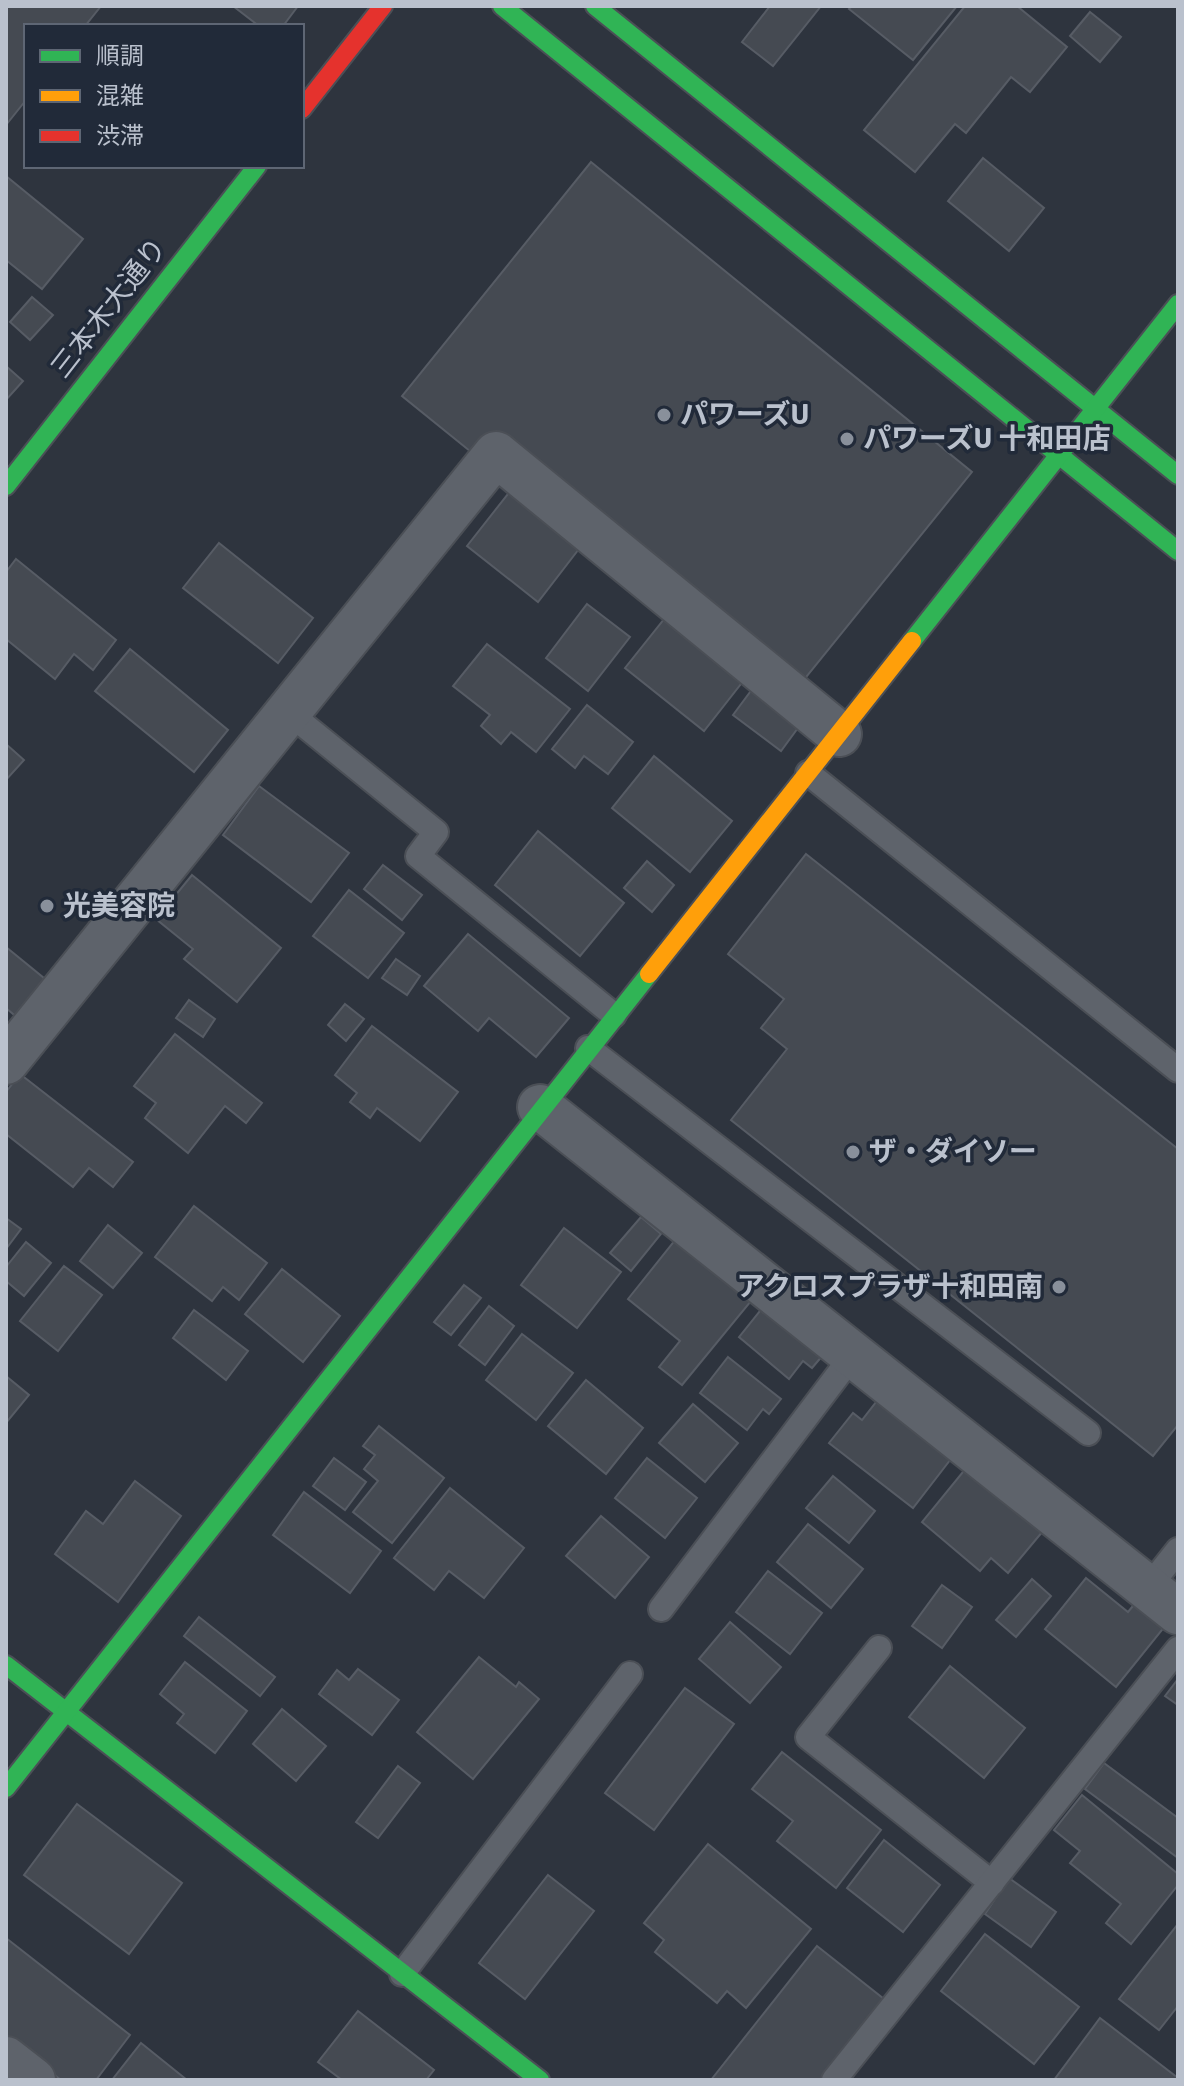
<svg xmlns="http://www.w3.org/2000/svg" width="1184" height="2086" font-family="Signika,'Noto Sans JP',sans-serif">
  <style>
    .building { fill: #454a52; stroke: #575c65; stroke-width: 2 }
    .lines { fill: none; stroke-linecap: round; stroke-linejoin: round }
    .lane-casing { stroke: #4b4f56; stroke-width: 28 }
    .street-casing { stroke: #4b4f56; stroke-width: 48 }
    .fast-casing { stroke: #4b4f56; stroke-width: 22 }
    .slow-casing { stroke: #4b4f56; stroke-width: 22 }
    .jam-casing { stroke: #4b4f56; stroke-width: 22 }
    .lane { stroke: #5e636b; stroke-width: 24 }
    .street { stroke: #5e636b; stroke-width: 44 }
    .fast { stroke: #30b455; stroke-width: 18 }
    .slow { stroke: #ff9f0a; stroke-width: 18 }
    .jam { stroke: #e5322d; stroke-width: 18 }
    .poi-dot { fill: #89909b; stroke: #212a39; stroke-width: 3 }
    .labels { text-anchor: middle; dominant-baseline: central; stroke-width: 7; stroke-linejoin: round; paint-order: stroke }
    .street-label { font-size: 28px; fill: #bac1cd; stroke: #212a39 }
    .poi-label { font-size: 28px; font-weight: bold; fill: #bac1cd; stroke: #212a39; text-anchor: start }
  </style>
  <rect width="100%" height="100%" fill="#2e343e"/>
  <g class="building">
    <polygon points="6,6 101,6 85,26 26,26 26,100 6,125"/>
    <polygon points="233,6 298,6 283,26 259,26"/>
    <polygon points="770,6 821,6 773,66 742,42"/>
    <polygon points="852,6 957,6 913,60 849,9"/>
    <polygon points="965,6 1017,6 1067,47 1030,92 1011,77 966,133 955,124 915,172 864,130"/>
    <polygon points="1090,12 1121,37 1100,62 1070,36"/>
    <polygon points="983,158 1044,208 1009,251 948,201"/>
    <polygon points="591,162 972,472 803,681 481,460 402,396"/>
    <polygon points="6,176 83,239 42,289 6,260"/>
    <polygon points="32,297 53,315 30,340 10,322"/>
    <polygon points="6,366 23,381 6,400"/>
    <polygon points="511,490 582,545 538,602 467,546"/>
    <polygon points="219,543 313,618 278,663 183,588"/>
    <polygon points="16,559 116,640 93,670 74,654 55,679 6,639 6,572"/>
    <polygon points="587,604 630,637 588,691 546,658"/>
    <polygon points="669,613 748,675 704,731 625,668"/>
    <polygon points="487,644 570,709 536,752 511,732 501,744 481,726 490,715 453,686"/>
    <polygon points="130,649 228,730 194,772 95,691"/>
    <polygon points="759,680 806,717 781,751 733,715"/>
    <polygon points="587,705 633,742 608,774 584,756 575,768 552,749"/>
    <polygon points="6,744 24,760 6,780"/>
    <polygon points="654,756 732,821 690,872 612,808"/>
    <polygon points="259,786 349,853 311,902 223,835"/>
    <polygon points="538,831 624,903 580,956 495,885"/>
    <polygon points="806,854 1178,1149 1178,1425 1153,1456 731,1120 787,1049 761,1028 784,999 728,954"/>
    <polygon points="647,861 674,885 652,912 624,888"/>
    <polygon points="383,865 422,895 402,920 364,889"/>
    <polygon points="192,875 281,948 237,1002 184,959 193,949 156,919"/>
    <polygon points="349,890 404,933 368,978 313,936"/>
    <polygon points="468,934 569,1018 536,1057 489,1018 478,1031 424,986"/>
    <polygon points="6,947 50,983 20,1020 6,1008"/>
    <polygon points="396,959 420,976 407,995 382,978"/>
    <polygon points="189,1000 215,1019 203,1037 176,1018"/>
    <polygon points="345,1004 364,1019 346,1041 328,1025"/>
    <polygon points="372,1026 458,1092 420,1141 377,1108 370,1118 350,1102 357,1093 335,1075"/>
    <polygon points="175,1034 262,1103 246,1123 225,1106 188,1153 145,1118 156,1103 134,1086"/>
    <polygon points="20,1074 133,1162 113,1187 89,1168 73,1187 6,1134 6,1092"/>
    <polygon points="194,1206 267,1263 239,1300 223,1287 212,1301 155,1257"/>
    <polygon points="641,1217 661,1234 631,1271 610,1253"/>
    <polygon points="6,1218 21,1229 6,1249"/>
    <polygon points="108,1225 142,1253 113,1288 80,1261"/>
    <polygon points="564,1228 621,1272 577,1328 521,1285"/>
    <polygon points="680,1234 756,1295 682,1385 659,1367 680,1341 628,1299"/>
    <polygon points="26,1242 51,1263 24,1296 6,1281 6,1267"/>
    <polygon points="64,1266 102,1295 58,1351 20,1321"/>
    <polygon points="282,1269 340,1316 303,1362 245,1314"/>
    <polygon points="464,1285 481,1298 451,1335 434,1322"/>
    <polygon points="489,1306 514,1326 485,1365 459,1345"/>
    <polygon points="764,1306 823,1355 812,1368 803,1361 789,1379 739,1337"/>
    <polygon points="194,1310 248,1351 226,1380 173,1338"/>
    <polygon points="522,1334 573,1373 536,1420 486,1380"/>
    <polygon points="728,1357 781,1399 769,1414 763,1409 747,1430 700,1393"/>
    <polygon points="6,1376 29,1395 6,1423"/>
    <polygon points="586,1380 643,1428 606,1474 548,1426"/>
    <polygon points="880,1397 954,1455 913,1508 829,1443 853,1413 862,1420"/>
    <polygon points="693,1404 738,1443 705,1482 659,1443"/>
    <polygon points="379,1426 444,1478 392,1543 353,1512 378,1481 364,1469 375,1455 363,1446"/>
    <polygon points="334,1458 366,1482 345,1510 313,1486"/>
    <polygon points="647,1458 697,1498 665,1538 615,1498"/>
    <polygon points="967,1467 1043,1531 1008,1573 991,1558 980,1571 922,1522"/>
    <polygon points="833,1476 875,1511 849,1543 806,1508"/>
    <polygon points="135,1481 181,1516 118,1602 55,1554 86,1511 103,1524"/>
    <polygon points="450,1488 524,1548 484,1598 449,1571 434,1590 394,1558"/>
    <polygon points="304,1492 381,1551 350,1593 273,1535"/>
    <polygon points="601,1516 649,1557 615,1598 566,1556"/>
    <polygon points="808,1524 863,1569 831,1608 777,1562"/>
    <polygon points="768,1571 822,1613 790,1654 736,1612"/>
    <polygon points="1086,1578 1128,1612 1137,1601 1166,1625 1116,1687 1045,1629"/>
    <polygon points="1032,1579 1051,1596 1016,1637 996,1620"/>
    <polygon points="942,1585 972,1607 942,1648 912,1626"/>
    <polygon points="199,1617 275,1677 260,1696 184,1636"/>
    <polygon points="730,1622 781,1667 750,1703 699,1659"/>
    <polygon points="479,1657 516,1687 519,1682 539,1699 473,1779 417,1732"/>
    <polygon points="185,1662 247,1711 215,1753 177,1723 184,1714 160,1694"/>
    <polygon points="950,1666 1025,1728 984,1778 909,1717"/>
    <polygon points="358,1669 399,1700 372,1735 319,1694 337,1670 349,1680"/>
    <polygon points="1178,1679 1178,1705 1165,1696"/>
    <polygon points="685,1688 734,1724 654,1830 605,1793"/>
    <polygon points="282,1709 326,1746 296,1781 253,1744"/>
    <polygon points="782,1752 881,1830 836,1888 777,1841 793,1821 752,1789"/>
    <polygon points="1104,1763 1178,1818 1178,1858 1085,1789"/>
    <polygon points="398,1766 420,1783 378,1838 356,1822"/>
    <polygon points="1082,1795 1178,1874 1178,1885 1131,1944 1106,1923 1121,1904 1070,1863 1080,1851 1054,1830"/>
    <polygon points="77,1804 182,1883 129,1954 24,1875"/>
    <polygon points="884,1840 940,1885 903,1932 847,1888"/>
    <polygon points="708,1844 811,1929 746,2008 727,1991 717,2003 655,1952 664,1940 644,1923"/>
    <polygon points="548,1875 594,1911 525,1999 479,1963"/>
    <polygon points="1009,1878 1056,1912 1031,1947 985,1914"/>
    <polygon points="1178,1924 1178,2006 1159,2030 1119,1999"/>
    <polygon points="985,1934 1079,2007 1034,2064 941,1991"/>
    <polygon points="6,1938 130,2035 96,2080 61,2080 6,2037"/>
    <polygon points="817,1946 884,1999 821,2080 711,2080"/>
    <polygon points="358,2011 434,2070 426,2080 342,2080 318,2062"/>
    <polygon points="1100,2018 1178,2078 1178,2080 1054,2080"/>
    <polygon points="141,2043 187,2080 112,2080"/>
  </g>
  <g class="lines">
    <defs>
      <g id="lane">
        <polyline points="288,712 436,832 418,856 614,1015"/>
        <polyline points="808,773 1178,1070"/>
        <polyline points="588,1048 1088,1433"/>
        <polyline points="1148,1588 1178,1550"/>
        <polyline points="661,1609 853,1355"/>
        <polyline points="879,1648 808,1737 992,1883"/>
        <polyline points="402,1974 630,1674"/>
        <polyline points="834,2080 1178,1649"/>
      </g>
      <g id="street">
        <polyline points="6,1062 496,454 839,734"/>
        <polyline points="540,1107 1178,1612"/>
        <polyline points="6,2059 33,2080"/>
      </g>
      <g id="fast">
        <polyline points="502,6 1178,551"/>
        <polyline points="595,6 1178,475"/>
        <polyline points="6,486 257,166"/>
        <polyline points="912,641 1178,304"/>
        <polyline points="6,1665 540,2080"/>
        <polyline points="6,1788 649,974"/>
      </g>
      <polyline id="slow" points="649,974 912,641"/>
      <polyline id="jam" points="302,109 383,6"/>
    </defs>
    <use href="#lane" class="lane-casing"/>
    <use href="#street" class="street-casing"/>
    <use href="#fast" class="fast-casing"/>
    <use href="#slow" class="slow-casing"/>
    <use href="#jam" class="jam-casing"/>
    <use href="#lane" class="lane"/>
    <use href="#street" class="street"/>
    <use href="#fast" class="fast"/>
    <use href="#slow" class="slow"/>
    <use href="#jam" class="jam"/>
  </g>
  <g class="poi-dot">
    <circle cx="664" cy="415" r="8"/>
    <circle cx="847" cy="439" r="8"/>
    <circle cx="47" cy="906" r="8"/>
    <circle cx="853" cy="1152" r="8"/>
    <circle cx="1059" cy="1287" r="8"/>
  </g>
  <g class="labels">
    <g class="street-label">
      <text transform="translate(109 308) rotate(-52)">三本木大通り</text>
    </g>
    <g class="poi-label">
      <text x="680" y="415">パワーズU</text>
      <text x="863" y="439">パワーズU 十和田店</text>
      <text x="63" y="906">光美容院</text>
      <text x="869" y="1152">ザ・ダイソー</text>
      <text x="1043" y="1287" text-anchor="end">アクロスプラザ十和田南</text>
    </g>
  </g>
  <rect width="1184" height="2086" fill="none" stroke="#bac1cd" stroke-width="16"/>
  <rect x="24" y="24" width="280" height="144" fill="#212a39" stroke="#5e6674" stroke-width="2"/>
  <rect x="40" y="50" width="40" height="12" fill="#30b455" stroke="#5e6674" stroke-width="2"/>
  <text x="96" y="64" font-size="24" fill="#bac1cd">順調</text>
  <rect x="40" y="90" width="40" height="12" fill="#ff9f0a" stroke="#5e6674" stroke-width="2"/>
  <text x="96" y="104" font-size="24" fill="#bac1cd">混雑</text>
  <rect x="40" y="130" width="40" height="12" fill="#e5322d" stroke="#5e6674" stroke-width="2"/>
  <text x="96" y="144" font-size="24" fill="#bac1cd">渋滞</text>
</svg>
